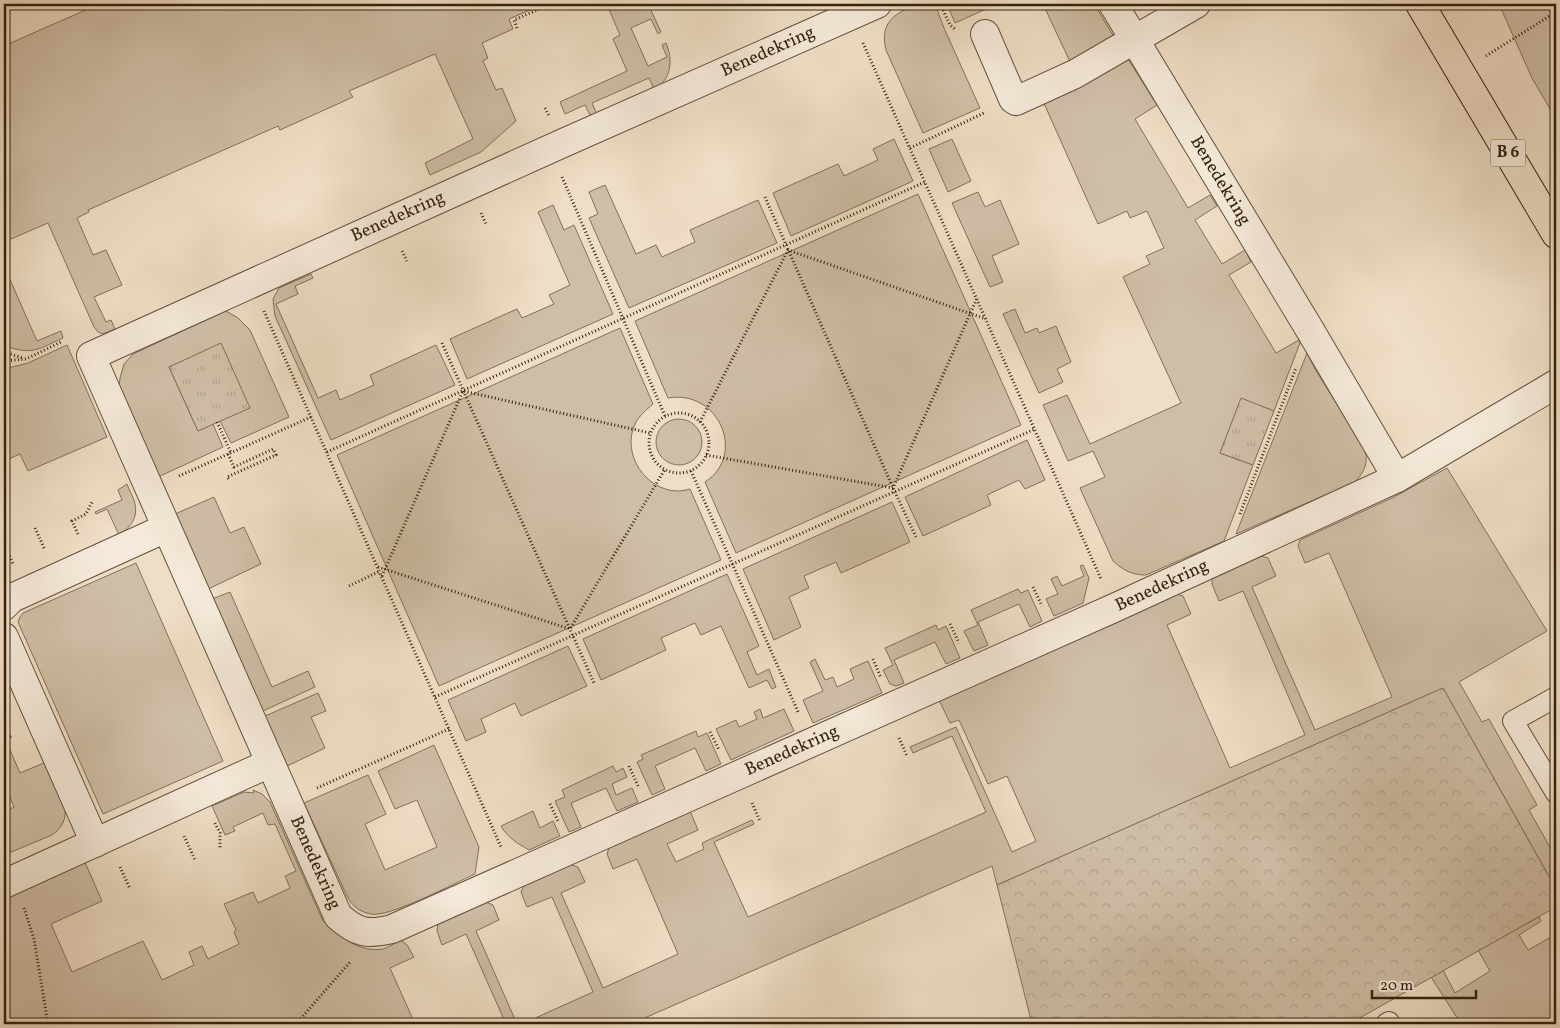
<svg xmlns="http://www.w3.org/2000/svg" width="1560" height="1028" font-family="Vollkorn,serif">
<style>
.green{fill:#cfbea7;stroke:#82705a}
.forest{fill:url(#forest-crowns);stroke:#82705a}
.park{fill:url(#park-tufts);stroke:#82705a}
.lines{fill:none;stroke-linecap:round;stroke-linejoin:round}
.service-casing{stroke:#63523b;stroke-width:22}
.minor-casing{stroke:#63523b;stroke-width:30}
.primary-casing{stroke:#34230d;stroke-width:30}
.path{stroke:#34230d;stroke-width:3;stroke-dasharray:1 2.5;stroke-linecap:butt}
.service{stroke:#f5eada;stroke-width:20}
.minor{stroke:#f5eada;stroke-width:28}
.primary{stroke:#efdec6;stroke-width:28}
.labels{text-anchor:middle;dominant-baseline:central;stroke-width:5;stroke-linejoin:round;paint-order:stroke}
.shield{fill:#f5eada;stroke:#6e5f4a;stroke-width:1}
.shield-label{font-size:16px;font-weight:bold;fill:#34230d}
.street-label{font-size:18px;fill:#34230d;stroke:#f5eada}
</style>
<defs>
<pattern id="forest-crowns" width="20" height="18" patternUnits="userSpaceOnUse" patternTransform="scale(1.25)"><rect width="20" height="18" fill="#cfbea7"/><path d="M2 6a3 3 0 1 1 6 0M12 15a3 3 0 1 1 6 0" fill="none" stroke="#b2a38f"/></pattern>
<pattern id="park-tufts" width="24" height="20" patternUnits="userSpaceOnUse" patternTransform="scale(1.25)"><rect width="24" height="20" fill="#cfbea7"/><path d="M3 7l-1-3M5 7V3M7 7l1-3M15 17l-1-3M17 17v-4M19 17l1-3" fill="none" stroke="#b2a38f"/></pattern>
</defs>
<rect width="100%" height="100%" fill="#efdec6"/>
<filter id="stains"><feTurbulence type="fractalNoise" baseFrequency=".004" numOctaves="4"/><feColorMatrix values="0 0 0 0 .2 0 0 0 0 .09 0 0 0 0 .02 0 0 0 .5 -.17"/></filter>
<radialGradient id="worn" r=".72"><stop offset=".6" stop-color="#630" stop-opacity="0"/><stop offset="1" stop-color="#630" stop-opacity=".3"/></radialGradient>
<g class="green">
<polygon points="99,4 544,4 509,19 513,29 482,43 488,58 483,61 496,90 502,88 516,121 481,152 430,175 425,163 473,139 435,54 349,91 353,97 280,130 278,126 88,210 89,212 77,218 93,255 106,250 122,285 94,297 106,322 111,320 115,329 103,334 98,332 94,327 48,223 4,242 4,46"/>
<path d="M 598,4 L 648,4 L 661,32 L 658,34 L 651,19 L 631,28 L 648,66 L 667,57 L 662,45 L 666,43 C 673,59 672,80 654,89 L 649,78 L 592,103 L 597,114 L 591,117 L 585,105 L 565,114 L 560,102 L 627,71 L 613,39 L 620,35 L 607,5 L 599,8 Z"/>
<path d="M 918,4 L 935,4 L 944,28 L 980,108 L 923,133 L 886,50 C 879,21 896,13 918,4 Z"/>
<polygon points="947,4 997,4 955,23"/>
<polygon points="1043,4 1094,4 1119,45 1072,66"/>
<polygon points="1499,4 1556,4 1556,119 1532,78"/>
<path d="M 1128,59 L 1157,105 L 1135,119 L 1188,208 L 1210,195 L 1217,206 L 1195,220 L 1222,264 L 1245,250 L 1251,262 L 1229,275 L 1276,353 L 1299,340 L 1300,343 L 1274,411 L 1241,399 L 1220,453 L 1253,465 L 1224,541 L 1146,575 C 1132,575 1123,570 1113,561 L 1080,488 L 1105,477 L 1093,451 L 1068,461 L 1043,405 L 1067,395 L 1090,444 L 1181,403 L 1123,277 L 1150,264 L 1146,256 L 1164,248 L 1147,211 L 1130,218 L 1127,211 L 1098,224 L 1042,99 Z"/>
<polygon points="894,139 913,181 791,236 773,193 838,164 844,176 878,160 873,149"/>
<polygon points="952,139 971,181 948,192 929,149"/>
<polygon points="605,185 636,254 656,245 662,257 695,242 690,230 758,200 777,243 629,308 589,218 598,214 589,192"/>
<polygon points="978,192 985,207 1000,200 1019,244 992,256 1003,282 990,287 952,203"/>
<path d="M 918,194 L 1021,425 L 736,553 L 705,482 C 747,455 719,389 668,398 L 635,321 Z"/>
<polygon points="553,205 564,230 574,225 613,314 467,379 450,339 517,309 522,318 554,304 549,295 570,285 538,212"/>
<path d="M 4,266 L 37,341 L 61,331 L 63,338 C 36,350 34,355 4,346 Z"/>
<polygon points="311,274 313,278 295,286 298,294 276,304 318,398 336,390 340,400 374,385 370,375 436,345 455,385 331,440 275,316 273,299 279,288"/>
<polygon points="1015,309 1025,333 1037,328 1039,333 1056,326 1071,362 1057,369 1063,382 1039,393 1003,314"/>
<polygon points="226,311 238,318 250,330 289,417 231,443 220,421 249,408 221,344 169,367 198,431 213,424 223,447 158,477 119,389 120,378 124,364 133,354"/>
<path d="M 620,328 L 653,404 C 646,410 639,416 635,424 C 621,454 646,491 678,491 C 682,491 686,490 690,489 L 721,560 L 439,686 L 337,455 Z"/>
<polygon points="67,345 107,437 28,471 20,454 4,461 4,369 28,363"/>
<path d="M 1307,353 L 1315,369 L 1364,448 C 1369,462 1365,471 1355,482 L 1236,534 Z"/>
<circle cx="679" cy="442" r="23"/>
<polygon points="1027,440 1045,480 1025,489 1019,480 987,495 991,505 923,536 905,497"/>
<polygon points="1447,468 1547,631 1459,682 1482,722 1489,719 1537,805 1529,810 1556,858 1556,889 1443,688 997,885 992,866 631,1024 522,1024 593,992 552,897 527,907 521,892 524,886 571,865 578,867 585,882 561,893 603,988 678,954 637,859 613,869 607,854 609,848 690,811 698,830 667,844 676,862 704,849 702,843 752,820 754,824 714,842 748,917 986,812 952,736 913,753 910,747 956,727 1012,852 1036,841 1007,776 988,784 959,720 950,723 939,700 1176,594 1183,596 1191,614 1167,625 1230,768 1305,735 1243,591 1219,601 1212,584 1212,577 1261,556 1268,558 1276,576 1252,587 1315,730 1392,697 1329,553 1305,563 1298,546 1300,540 1392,498"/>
<path d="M 127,484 C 129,490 132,495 134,500 C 139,517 132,526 119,535 L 107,509 L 96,514 L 95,512 L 122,500 L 118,490 Z"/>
<polygon points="214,497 230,533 244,527 261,564 208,589 175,514"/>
<polygon points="892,502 910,542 841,573 836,562 804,576 809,588 789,597 801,627 774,640 743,569"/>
<polygon points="136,563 223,761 103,814 18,622 20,617 23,613"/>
<polygon points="1083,565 1089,578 1083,603 1054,616 1046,599 1058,594 1051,579 1057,576 1062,586 1084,576 1080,566"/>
<polygon points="727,574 759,646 747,652 757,675 769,669 776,687 772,689 767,680 749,688 721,626 701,635 695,623 661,638 666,650 601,680 583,639"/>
<polygon points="1018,589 1021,593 1028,590 1042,621 1030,627 1019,604 978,622 988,645 974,651 964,631 978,625 971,610"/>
<polygon points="230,592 272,687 308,671 315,687 263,711 212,599"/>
<polygon points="936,625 938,630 946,626 960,658 946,664 935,642 894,660 904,683 896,686 890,684 883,670 893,665 885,648"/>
<polygon points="568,646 587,686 521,716 515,703 481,719 486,732 466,741 448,700"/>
<polygon points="815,659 825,680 833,677 837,687 854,679 850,669 868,661 882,693 813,723 803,700 823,691 810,662"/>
<polygon points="318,693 326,711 311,717 325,748 287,766 265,716"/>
<polygon points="760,709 763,718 784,709 794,731 731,760 716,729 736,720 739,727 757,719 754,712"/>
<polygon points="696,731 698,737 707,733 721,764 706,771 695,748 655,766 665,789 652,795 637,762 643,759 641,755"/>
<path d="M 7,743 L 20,773 L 46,762 C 57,785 80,816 52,835 L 4,855 L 4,812 L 14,807 L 4,783 L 4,744 Z"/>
<path d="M 434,745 L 479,847 L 475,874 C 455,883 389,918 371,914 C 360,912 352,906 347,896 L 304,803 L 368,775 L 386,814 L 365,824 L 385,870 L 437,847 L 417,800 L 395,809 L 378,771 Z"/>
<polygon points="613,766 616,772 623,768 627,777 612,784 616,795 632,788 638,802 617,811 606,788 571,803 581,827 569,832 555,801 565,797 562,790"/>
<path d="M 253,790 L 262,794 L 270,802 L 323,921 C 339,936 359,953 383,949 C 389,947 395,943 401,940 L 407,945 L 414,957 L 390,968 L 415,1024 L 4,1024 L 4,894 L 84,860 L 102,901 L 51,924 L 72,972 L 143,941 L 162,980 L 194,965 L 189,952 L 202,946 L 208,959 L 239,944 L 234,932 L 236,930 L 224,904 L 253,892 L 258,903 L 290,888 L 285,876 L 296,871 L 275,824 L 268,825 L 263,813 L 233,827 L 235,831 L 225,835 L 212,806 L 244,792 L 254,793 Z"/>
<path d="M 533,811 L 540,828 L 553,821 L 560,836 L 529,850 C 517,843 508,838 501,826 Z"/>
<polygon points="486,902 493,905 499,920 476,931 517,1024 506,1024 466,934 442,945 437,931 438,923"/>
<polygon points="1539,917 1541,921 1519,935 1528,950 1551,937 1556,946 1556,1024 1461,1024 1431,977 1443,970 1455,993 1490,971 1478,950"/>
</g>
<polygon class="forest" points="1443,688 1556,889 1556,907 1349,1024 1032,1024 997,885"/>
<g class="park">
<polygon points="221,343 250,408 198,431 169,367"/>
<polygon points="1241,398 1274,411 1253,465 1220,453"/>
</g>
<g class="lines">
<defs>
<g id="service">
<polyline points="1556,697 1513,721 1556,793"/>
<polyline points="1386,1024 1389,1022"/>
</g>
<g id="minor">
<path d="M 877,4 L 561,144 L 91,356 L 338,916 C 357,933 367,935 392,929 L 1114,608 L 1397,478 L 1556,384"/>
<polyline points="1113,4 1310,330 1397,478"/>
<polyline points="985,34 1013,99 1016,101 1075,74 1196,4"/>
<polyline points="4,606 12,598 166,528"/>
<polyline points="4,637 95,843"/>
<polyline points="4,884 270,763"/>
</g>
<polyline id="primary" points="1420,4 1556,234"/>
</defs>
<use href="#service" class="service-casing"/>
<use href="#minor" class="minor-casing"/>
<use href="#primary" class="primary-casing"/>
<g class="path">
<polyline points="940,4 950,25 955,29"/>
<polyline points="517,28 514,20 551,4"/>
<polyline points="863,43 1101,579"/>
<polyline points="1486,56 1556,12"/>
<polyline points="545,108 549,116"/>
<polyline points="910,148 984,113"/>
<polyline points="562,177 665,416"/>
<polyline points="765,197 893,488 917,539"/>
<polyline points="481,213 486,224"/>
<polyline points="402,251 407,261"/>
<polyline points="264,311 501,847"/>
<polyline points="442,343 594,683"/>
<polyline points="4,352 23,358"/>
<polyline points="4,361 26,359 61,342"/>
<circle cx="679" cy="443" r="30"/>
<polyline points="217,422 231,453"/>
<polyline points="700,422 788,250 986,319"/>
<polyline points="327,452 925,182"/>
<polyline points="228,454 234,467 273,449 276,455 227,477 229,479"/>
<polyline points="706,455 893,488 977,298"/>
<polyline points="691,471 799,714"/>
<polyline points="179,476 311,417"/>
<polyline points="1240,514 1296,368"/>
<polyline points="35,528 45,550"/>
<polyline points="78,534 72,521 86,514 92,502"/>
<polyline points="4,543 13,564"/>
<polyline points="378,567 570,629 665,469"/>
<polyline points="382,576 463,391 650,433"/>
<polyline points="349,586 380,571"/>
<polyline points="1033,587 1042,606"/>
<polyline points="950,624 959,643"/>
<polyline points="873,659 881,678"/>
<polyline points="435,697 1035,429"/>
<polyline points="710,732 719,750"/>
<polyline points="899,738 907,756"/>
<polyline points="4,740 12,736"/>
<polyline points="629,766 638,786"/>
<polyline points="317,788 449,729"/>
<polyline points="752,803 760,821"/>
<polyline points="550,804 558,821"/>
<polyline points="215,823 220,833 220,848"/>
<polyline points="184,836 195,860"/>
<polyline points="120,867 130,889"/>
<polyline points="24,908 34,939 48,1024"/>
<polyline points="296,1024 351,961"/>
</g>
<use href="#service" class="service"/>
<use href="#minor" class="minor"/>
<use href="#primary" class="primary"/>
</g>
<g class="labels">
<rect class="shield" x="1490.5" y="139.5" width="35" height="27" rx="4"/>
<g class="shield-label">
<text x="1508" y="153">B 6</text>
</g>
<g class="street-label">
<text transform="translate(768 52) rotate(-24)">Benedekring</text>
<text transform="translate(1220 181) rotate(59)">Benedekring</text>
<text transform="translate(398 217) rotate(-24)">Benedekring</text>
<text transform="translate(1162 586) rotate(-25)">Benedekring</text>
<text transform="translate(792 751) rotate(-24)">Benedekring</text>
<text transform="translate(315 863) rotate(66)">Benedekring</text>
</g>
</g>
<rect width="1560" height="1028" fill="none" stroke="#efdec6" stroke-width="20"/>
<rect x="5" y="5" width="1550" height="1018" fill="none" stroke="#34230d" stroke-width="2.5"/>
<rect x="10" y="10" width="1540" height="1008" fill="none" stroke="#34230d"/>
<path d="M1372 990v8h104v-8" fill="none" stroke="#34230d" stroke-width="2.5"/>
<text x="1380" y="990" font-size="15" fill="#34230d" stroke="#f5eada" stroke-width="4" paint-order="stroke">20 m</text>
<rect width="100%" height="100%" filter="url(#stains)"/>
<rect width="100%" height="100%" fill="url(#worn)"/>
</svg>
